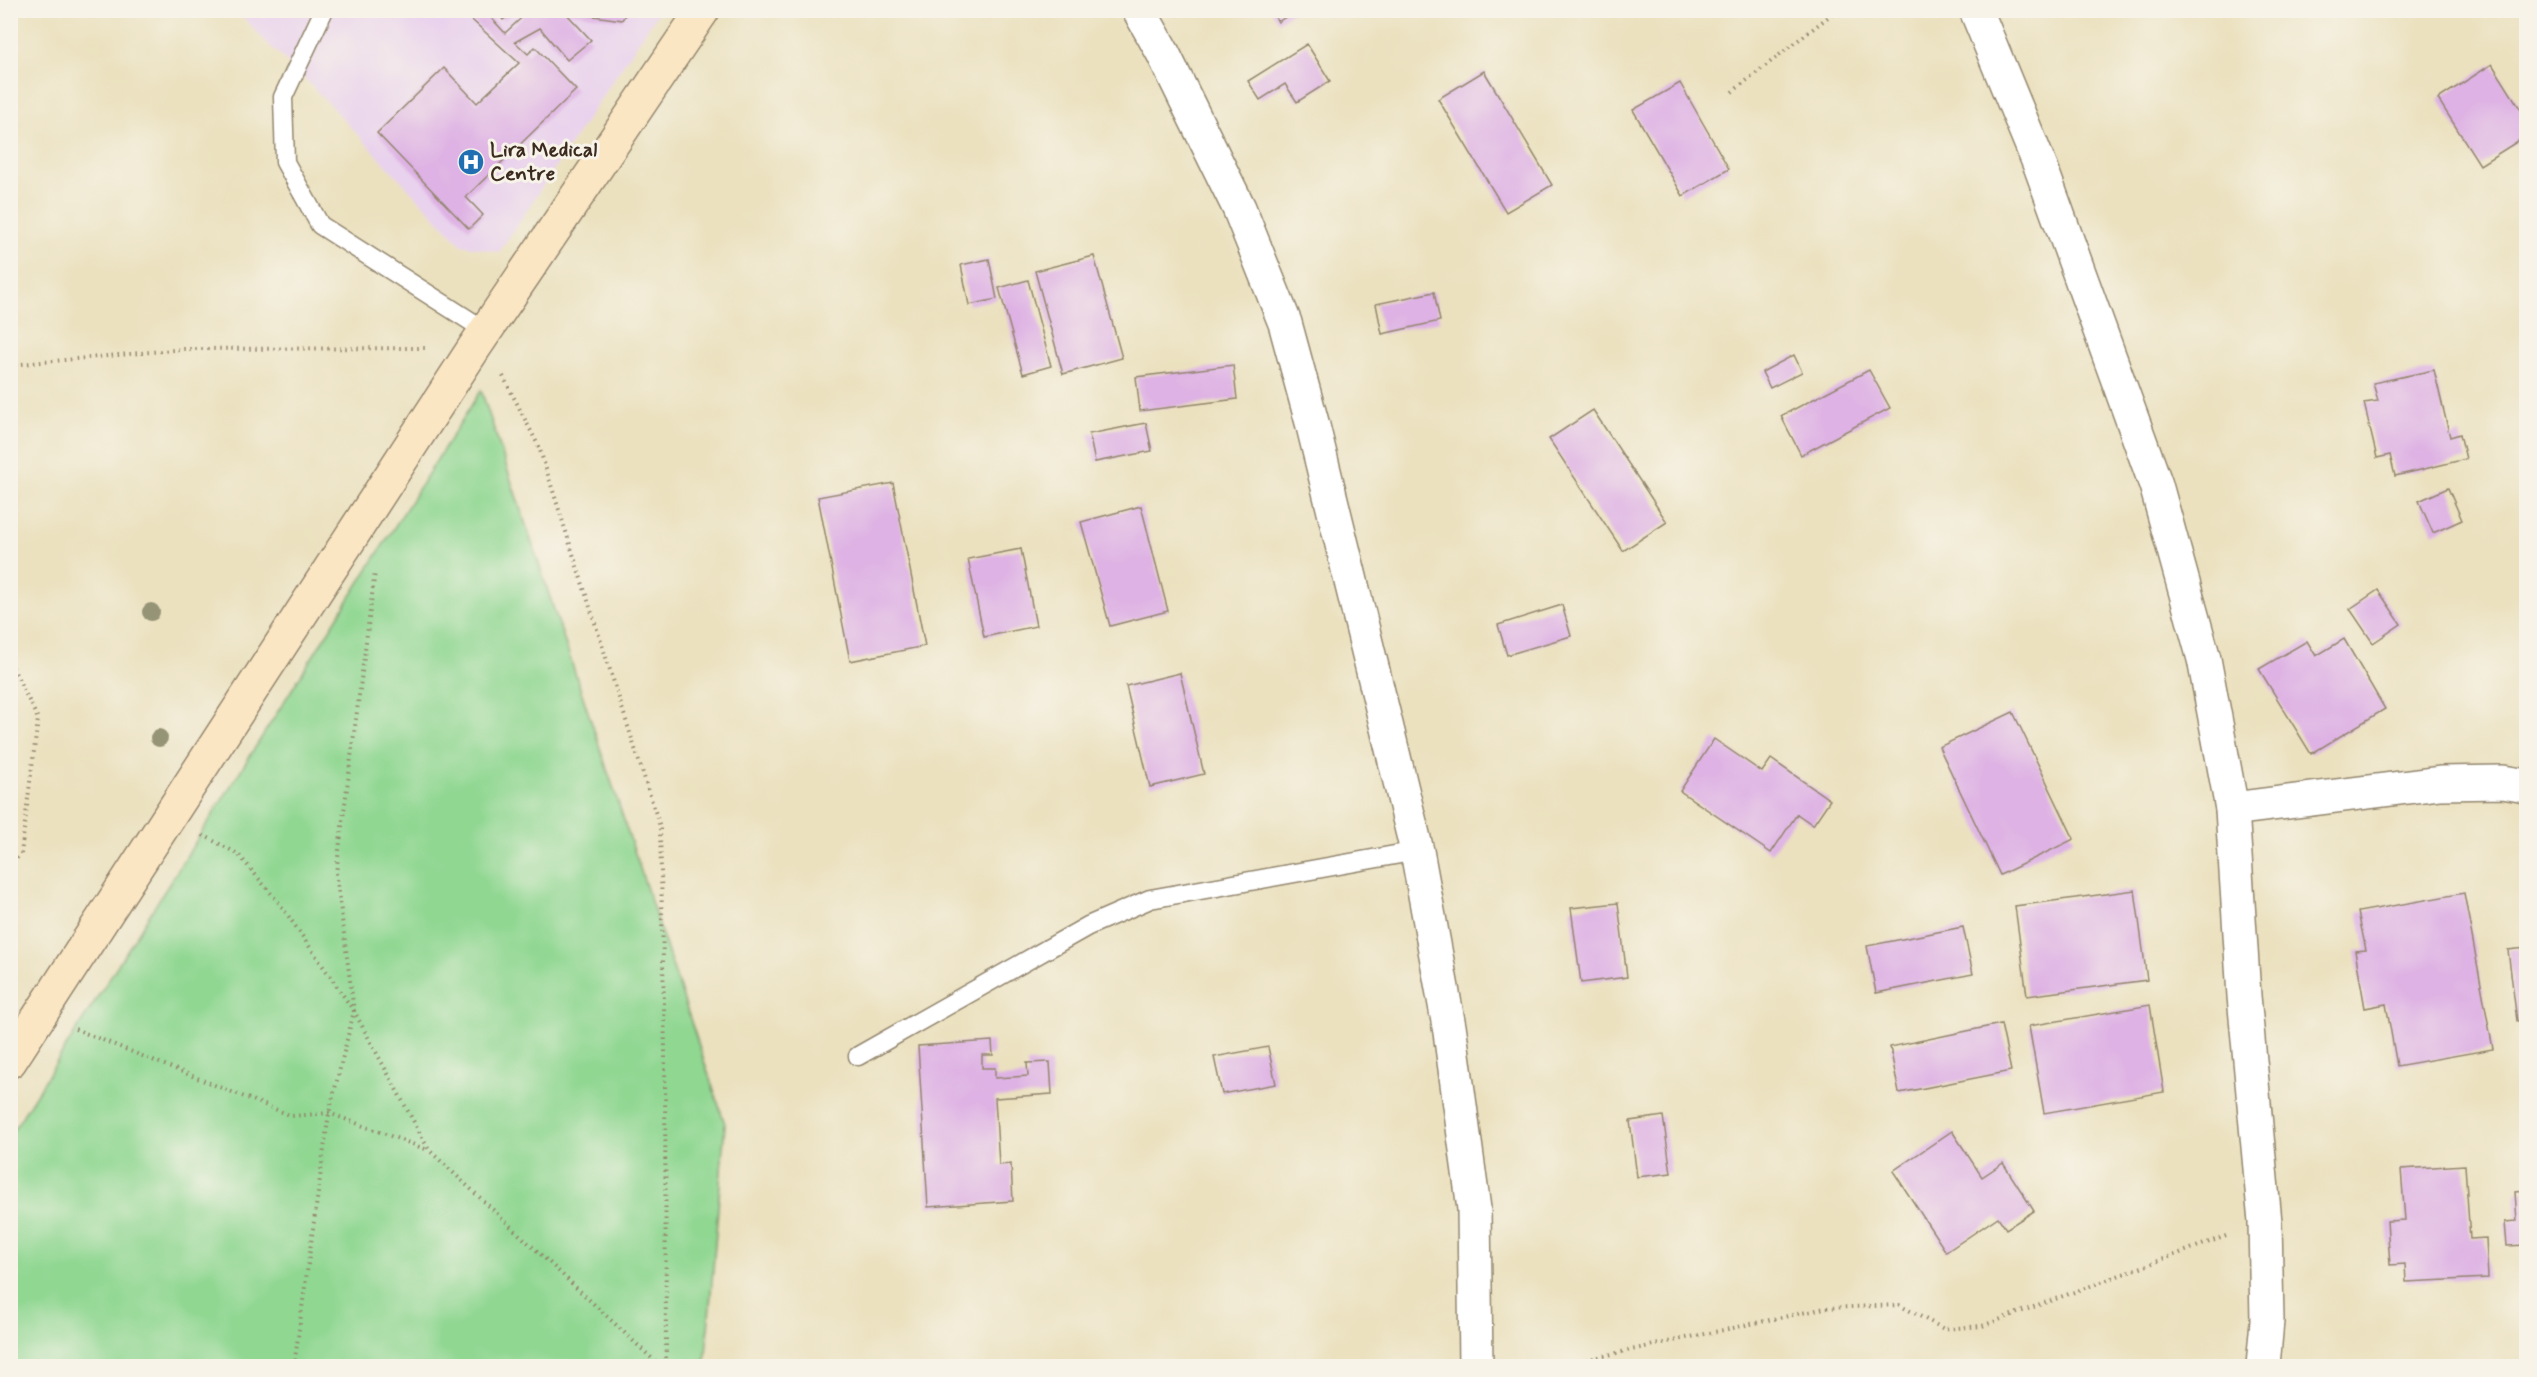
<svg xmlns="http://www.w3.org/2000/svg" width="2537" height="1377" font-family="Mynerve,sans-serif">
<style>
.built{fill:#e9d2ed}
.green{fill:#90d792;stroke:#668058;stroke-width:1.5}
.building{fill:#deb2e4}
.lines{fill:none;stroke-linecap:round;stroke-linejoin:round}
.lane-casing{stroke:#93866e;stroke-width:21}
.street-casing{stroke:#93866e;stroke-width:36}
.secondary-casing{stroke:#93866e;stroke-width:36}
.path{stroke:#93866e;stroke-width:4;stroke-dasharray:1.5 4.5;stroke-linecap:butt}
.lane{stroke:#fff;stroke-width:18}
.street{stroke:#fff;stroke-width:33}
.secondary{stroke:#fbe6c4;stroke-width:33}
.tree{fill:#969476}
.labels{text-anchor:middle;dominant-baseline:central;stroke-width:6;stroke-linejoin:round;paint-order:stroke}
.poi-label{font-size:21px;font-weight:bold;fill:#3b2a1e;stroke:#f7f3e8;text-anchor:start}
</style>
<rect width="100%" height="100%" fill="#f7f3e8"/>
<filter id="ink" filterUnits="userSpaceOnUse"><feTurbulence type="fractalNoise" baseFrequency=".0167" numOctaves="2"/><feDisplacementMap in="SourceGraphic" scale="12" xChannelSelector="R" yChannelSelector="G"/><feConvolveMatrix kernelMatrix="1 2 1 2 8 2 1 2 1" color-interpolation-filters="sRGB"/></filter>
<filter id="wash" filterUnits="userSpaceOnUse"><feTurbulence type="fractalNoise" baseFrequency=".008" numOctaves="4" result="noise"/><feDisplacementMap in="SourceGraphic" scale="24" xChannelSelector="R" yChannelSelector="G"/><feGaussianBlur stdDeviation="1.35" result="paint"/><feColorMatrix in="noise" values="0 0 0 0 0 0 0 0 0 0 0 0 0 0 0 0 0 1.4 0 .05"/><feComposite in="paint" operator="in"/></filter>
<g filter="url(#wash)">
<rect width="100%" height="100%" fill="#ebe1bf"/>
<polygon class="built" points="237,11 659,11 499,252 462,245 306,80 267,43"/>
<polygon class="green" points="481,390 725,1124 705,1366 11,1366 11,1134"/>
<g id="blocks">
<g class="building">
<polygon points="461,10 484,10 505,33 530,10 628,10 622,20 565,12 591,40 567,60 540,28 515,42 528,54 535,47 576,90 466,197 483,215 469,229 377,133 444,68 477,103 519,63"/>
<polygon points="496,10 516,10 503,20"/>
<polygon points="1271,10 1296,10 1278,22"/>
<polygon points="1307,44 1330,81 1297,102 1285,84 1260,100 1248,81"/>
<polygon points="2492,64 2526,118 2526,136 2480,165 2438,99"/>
<polygon points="1484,71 1552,185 1506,212 1438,99"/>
<polygon points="1680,83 1729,169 1683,196 1633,110"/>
<polygon points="1094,256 1122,358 1063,374 1035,271"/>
<polygon points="989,259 997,299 969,305 961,265"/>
<polygon points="1028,280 1051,366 1023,374 999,288"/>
<polygon points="1434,292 1440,321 1382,334 1376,304"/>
<polygon points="1794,355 1802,372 1770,388 1762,372"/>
<polygon points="1233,365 1237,399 1140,411 1136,377"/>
<polygon points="1869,370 1890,408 1801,455 1781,416"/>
<polygon points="2434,370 2450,437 2460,434 2466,459 2395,476 2390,455 2377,458 2364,403 2378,401 2373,383"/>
<polygon points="1593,410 1667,522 1623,551 1549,439"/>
<polygon points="1146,423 1152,451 1095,462 1089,434"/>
<polygon points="893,483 925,646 850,661 818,497"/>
<polygon points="2448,488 2462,520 2433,533 2419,501"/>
<polygon points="1141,506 1168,611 1110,626 1081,522"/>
<polygon points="1021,549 1036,626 984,637 968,559"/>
<polygon points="2378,590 2401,624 2373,643 2350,609"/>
<polygon points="1562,605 1571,636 1507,655 1498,625"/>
<polygon points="2344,639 2385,709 2311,754 2259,669 2307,641 2316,656"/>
<polygon points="1180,673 1204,774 1150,787 1126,686"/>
<polygon points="2013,712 2074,839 2000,875 1939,747"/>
<polygon points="1714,739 1762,772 1771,759 1830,800 1813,825 1797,814 1771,853 1680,791"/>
<polygon points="2135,890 2147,980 2027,996 2015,906"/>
<polygon points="2464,893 2493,1049 2397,1066 2386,1004 2365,1008 2355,951 2366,950 2358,912"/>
<polygon points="1618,903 1627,977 1581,983 1571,908"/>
<polygon points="1963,927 1973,974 1876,993 1867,946"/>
<polygon points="2526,948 2526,1020 2517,1021 2508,950"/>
<polygon points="2150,1005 2164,1092 2044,1113 2029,1026"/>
<polygon points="2001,1024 2011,1071 1899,1093 1890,1047"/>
<polygon points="992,1041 993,1055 982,1055 982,1068 995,1068 995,1078 1028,1076 1027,1063 1050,1062 1052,1094 995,1098 999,1165 1011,1164 1013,1201 928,1207 918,1046"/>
<polygon points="1268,1047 1276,1084 1222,1094 1214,1057"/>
<polygon points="1663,1116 1671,1173 1637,1177 1630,1121"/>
<polygon points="1952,1131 1982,1177 2003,1163 2034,1211 2006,1229 1998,1217 1946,1252 1893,1171"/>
<polygon points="2465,1165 2470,1239 2486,1238 2488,1278 2406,1282 2405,1264 2390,1265 2387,1221 2405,1220 2401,1169"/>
<polygon points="2526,1191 2526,1245 2507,1246 2505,1222 2517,1221 2515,1192"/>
</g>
</g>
</g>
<g filter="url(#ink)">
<use href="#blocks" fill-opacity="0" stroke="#93866e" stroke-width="1.5"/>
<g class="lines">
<defs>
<g id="lane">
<polyline points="324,10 283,97 285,162 320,225 486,331"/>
<polyline points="858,1056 1088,926 1150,899 1417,851"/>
</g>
<g id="street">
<polyline points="1139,10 1163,53 1239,208 1285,323 1313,426 1417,851 1450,1032 1474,1209 1476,1366"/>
<polyline points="1976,10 2041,168 2156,485 2204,659 2232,809 2244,996 2265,1222 2267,1321 2263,1366"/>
<polyline points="2232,809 2440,783 2503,782 2526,786"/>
</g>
<polyline id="secondary" points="10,1061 474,348 703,10"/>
</defs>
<use href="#lane" class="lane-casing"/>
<use href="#street" class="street-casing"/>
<use href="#secondary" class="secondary-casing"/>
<g class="path">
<polyline points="1732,92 1837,10"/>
<polyline points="10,365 184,349 429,348"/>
<polyline points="503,376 539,447 660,827 665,1051 666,1366"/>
<polyline points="10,662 38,719 21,854 10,865"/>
<polyline points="203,835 238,854 280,904 354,1011 429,1150 660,1366"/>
<polyline points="75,1029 292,1116 329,1113 428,1150"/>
<polyline points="294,1366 329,1113 354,1011 336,873 375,572"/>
<polyline points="1557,1366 1825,1308 1899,1305 1944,1329 1982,1326 2226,1236"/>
</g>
<use href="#lane" class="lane"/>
<use href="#street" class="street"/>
<use href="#secondary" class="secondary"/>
</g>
<g class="tree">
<circle cx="151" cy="612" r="9"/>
<circle cx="159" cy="738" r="9"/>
</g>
</g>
<defs>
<symbol id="hospital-disc" viewBox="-11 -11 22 22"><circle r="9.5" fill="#1f6fb2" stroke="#f7f3e8"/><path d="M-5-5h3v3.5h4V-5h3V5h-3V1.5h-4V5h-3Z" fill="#fff"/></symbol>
</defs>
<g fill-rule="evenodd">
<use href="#hospital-disc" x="456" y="147" width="30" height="30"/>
</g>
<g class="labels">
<g class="poi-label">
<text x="490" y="150">Lira Medical<tspan x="490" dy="24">Centre</tspan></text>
</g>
</g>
<rect width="2537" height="1377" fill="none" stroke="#f7f3e8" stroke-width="36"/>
</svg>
